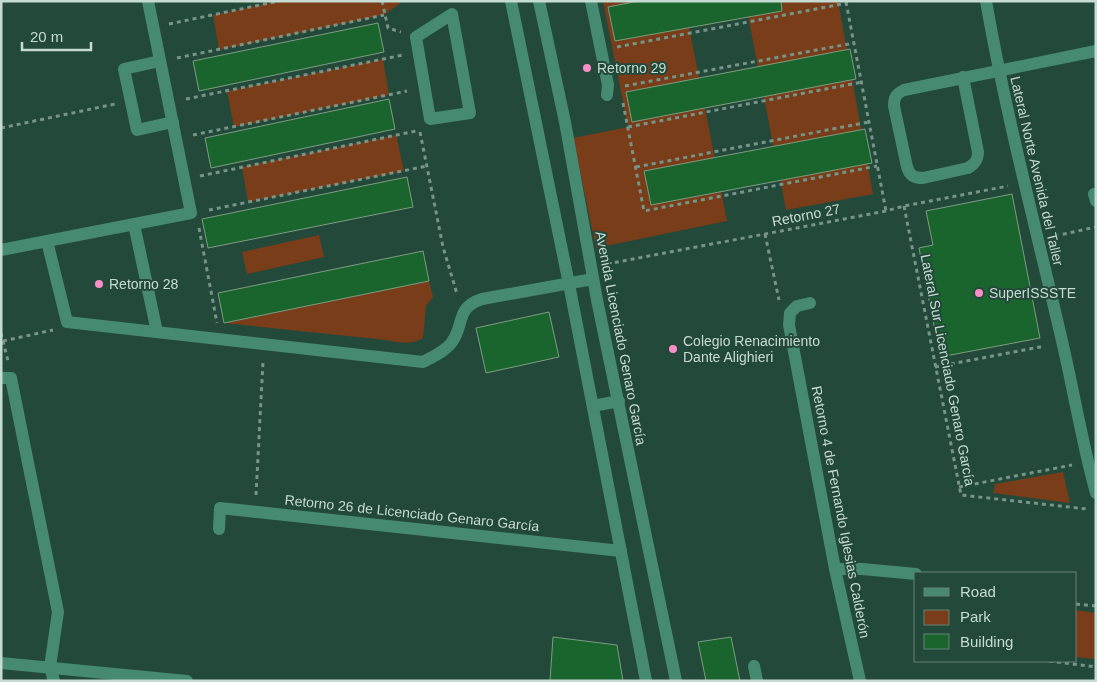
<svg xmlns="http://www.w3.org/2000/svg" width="1097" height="682" font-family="Arial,sans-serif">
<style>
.green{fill:#793d1a}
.building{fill:#19652d;stroke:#7f9c82}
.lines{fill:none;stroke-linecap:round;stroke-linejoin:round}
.path{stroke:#769488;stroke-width:3;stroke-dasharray:4 4;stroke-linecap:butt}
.minor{stroke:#478a72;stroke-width:12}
.poi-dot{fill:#fa8fc7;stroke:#23493b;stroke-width:2}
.labels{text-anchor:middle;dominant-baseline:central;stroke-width:4;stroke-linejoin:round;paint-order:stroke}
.poi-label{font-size:14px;fill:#c6dbd2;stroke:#23493b;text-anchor:start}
.street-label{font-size:14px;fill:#c6dbd2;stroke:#23493b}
</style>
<rect width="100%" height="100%" fill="#23493b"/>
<g class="green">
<polygon points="279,1 403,1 384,15 219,50 213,15"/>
<polygon points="603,1 684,1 727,221 596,248 573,138 628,127"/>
<polygon points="745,1 838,1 873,194 786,210"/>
<polygon points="383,59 389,95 234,127 227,91"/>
<polygon points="396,135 404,171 248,202 242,167"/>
<polygon points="319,235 324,257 247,274 242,252"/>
<path d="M 429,281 L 433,297 L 426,306 L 423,338 C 411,345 400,343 386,340 L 224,323 Z"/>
<polygon points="1063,472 1070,503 993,493 995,484"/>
<polygon points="1076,610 1096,613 1096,659 1076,657"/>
</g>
<g class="building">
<polygon points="639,1 781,1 782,11 615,41 608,7"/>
<polygon points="378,23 384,52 199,91 193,61"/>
<polygon points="850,49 856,79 632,122 626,92"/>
<polygon points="389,99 395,129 211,168 205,138"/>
<polygon points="865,129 872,163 651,205 644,171"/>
<polygon points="407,177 413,207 208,248 202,219"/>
<polygon points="1012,194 1040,338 940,357 919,248 933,245 926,211"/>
<polygon points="423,251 429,281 224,323 218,293"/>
<polygon points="549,312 559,357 486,373 476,328"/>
<polygon points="553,637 617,645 623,681 550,681"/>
<polygon points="731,637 740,681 706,681 698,642"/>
</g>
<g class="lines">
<g class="path">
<polyline points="382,1 388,28 401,32"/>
<polyline points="846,2 886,211"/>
<polyline points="169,24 279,1"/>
<polyline points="617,47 847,3"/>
<polyline points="177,58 384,15"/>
<polyline points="625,86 854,43"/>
<polyline points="186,99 403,55"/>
<polyline points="623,103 644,211 877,166"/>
<polyline points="628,127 862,82"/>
<polyline points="1,128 115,104"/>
<polyline points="420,132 443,247 457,294"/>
<polyline points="193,135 407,91"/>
<polyline points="636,167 869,122"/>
<polyline points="200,176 416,131"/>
<polyline points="904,206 961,495 1087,509"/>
<polyline points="209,210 427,166"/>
<polyline points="199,228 217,323"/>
<polyline points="765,234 779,300"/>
<polyline points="1055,236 1096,227"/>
<polyline points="607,264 886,211 904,206 1008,186"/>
<polyline points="1,333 8,361"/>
<polyline points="3,341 53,330"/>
<polyline points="935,367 1045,346"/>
<polyline points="959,487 1072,465"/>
<polyline points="256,495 263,362"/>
<polyline points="1076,604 1096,606"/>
<polyline points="1049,661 1096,667"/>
</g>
<g class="minor">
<polyline points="511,1 569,284 646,681"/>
<polyline points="539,1 565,122 597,300 676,681"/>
<polyline points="591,1 608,85 607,95"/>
<path d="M 986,1 C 1006,116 1036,228 1062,341 C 1074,392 1082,443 1096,493"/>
<polygon points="452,14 470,113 430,119 416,37"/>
<polyline points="160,61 124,69 137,130 173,122"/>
<path d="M 963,77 L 978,152 C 978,160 975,164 968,168 L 923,178 C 914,178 910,176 907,167 L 894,106 C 894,97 896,94 904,90 L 1096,51"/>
<polyline points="1094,194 1096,201"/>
<polyline points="134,224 157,332"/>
<path d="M 47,241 L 67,322 L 423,362 C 432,357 446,351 452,342 C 465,324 455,308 482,299 L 593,279"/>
<polyline points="1,250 191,213 148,1"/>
<polyline points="810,303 797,306 790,313 789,325 835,569 860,681"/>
<polyline points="1,378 11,378 58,612 50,667 54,681"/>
<polyline points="593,406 619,401"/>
<polyline points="219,529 220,508 621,551"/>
<polyline points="835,569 862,569 916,574"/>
<polyline points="1,663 187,681"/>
<polyline points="754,666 757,681"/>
</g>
</g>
<g class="poi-dot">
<circle cx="587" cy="68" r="5"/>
<circle cx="99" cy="284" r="5"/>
<circle cx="979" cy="293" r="5"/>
<circle cx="673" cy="349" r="5"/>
</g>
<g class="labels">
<g class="poi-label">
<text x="597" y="68">Retorno 29</text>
<text x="109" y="284">Retorno 28</text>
<text x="989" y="293">SuperISSSTE</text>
<text x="683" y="341">Colegio Renacimiento<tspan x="683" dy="16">Dante Alighieri</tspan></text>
</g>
<g class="street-label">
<text transform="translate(1037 171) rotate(77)">Lateral Norte Avenida del Taller</text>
<text transform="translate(806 215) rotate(-11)">Retorno 27</text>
<text transform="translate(621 338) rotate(79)">Avenida Licenciado Genaro García</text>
<text transform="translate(948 370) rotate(79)">Lateral Sur Licenciado Genaro García</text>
<text transform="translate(841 512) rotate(79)">Retorno 4 de Fernando Iglesias Calderón</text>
<text transform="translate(412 513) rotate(6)">Retorno 26 de Licenciado Genaro García</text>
</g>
</g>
<rect width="1097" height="682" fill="none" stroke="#c6dbd2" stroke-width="5"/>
<rect x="914" y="572" width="162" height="90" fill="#23493b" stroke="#648377"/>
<rect x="924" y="588" width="25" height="8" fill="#478a72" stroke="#648377"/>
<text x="960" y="597" font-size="15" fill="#c6dbd2">Road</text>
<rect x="924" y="610" width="25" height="15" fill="#793d1a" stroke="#648377"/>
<text x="960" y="622" font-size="15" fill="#c6dbd2">Park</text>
<rect x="924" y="634" width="25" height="15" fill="#19652d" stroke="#648377"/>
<text x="960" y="647" font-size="15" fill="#c6dbd2">Building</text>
<path d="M22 42v8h69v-8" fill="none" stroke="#c6dbd2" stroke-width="2.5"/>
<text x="30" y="42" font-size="15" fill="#c6dbd2" stroke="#23493b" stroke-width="4" paint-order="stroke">20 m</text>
</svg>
